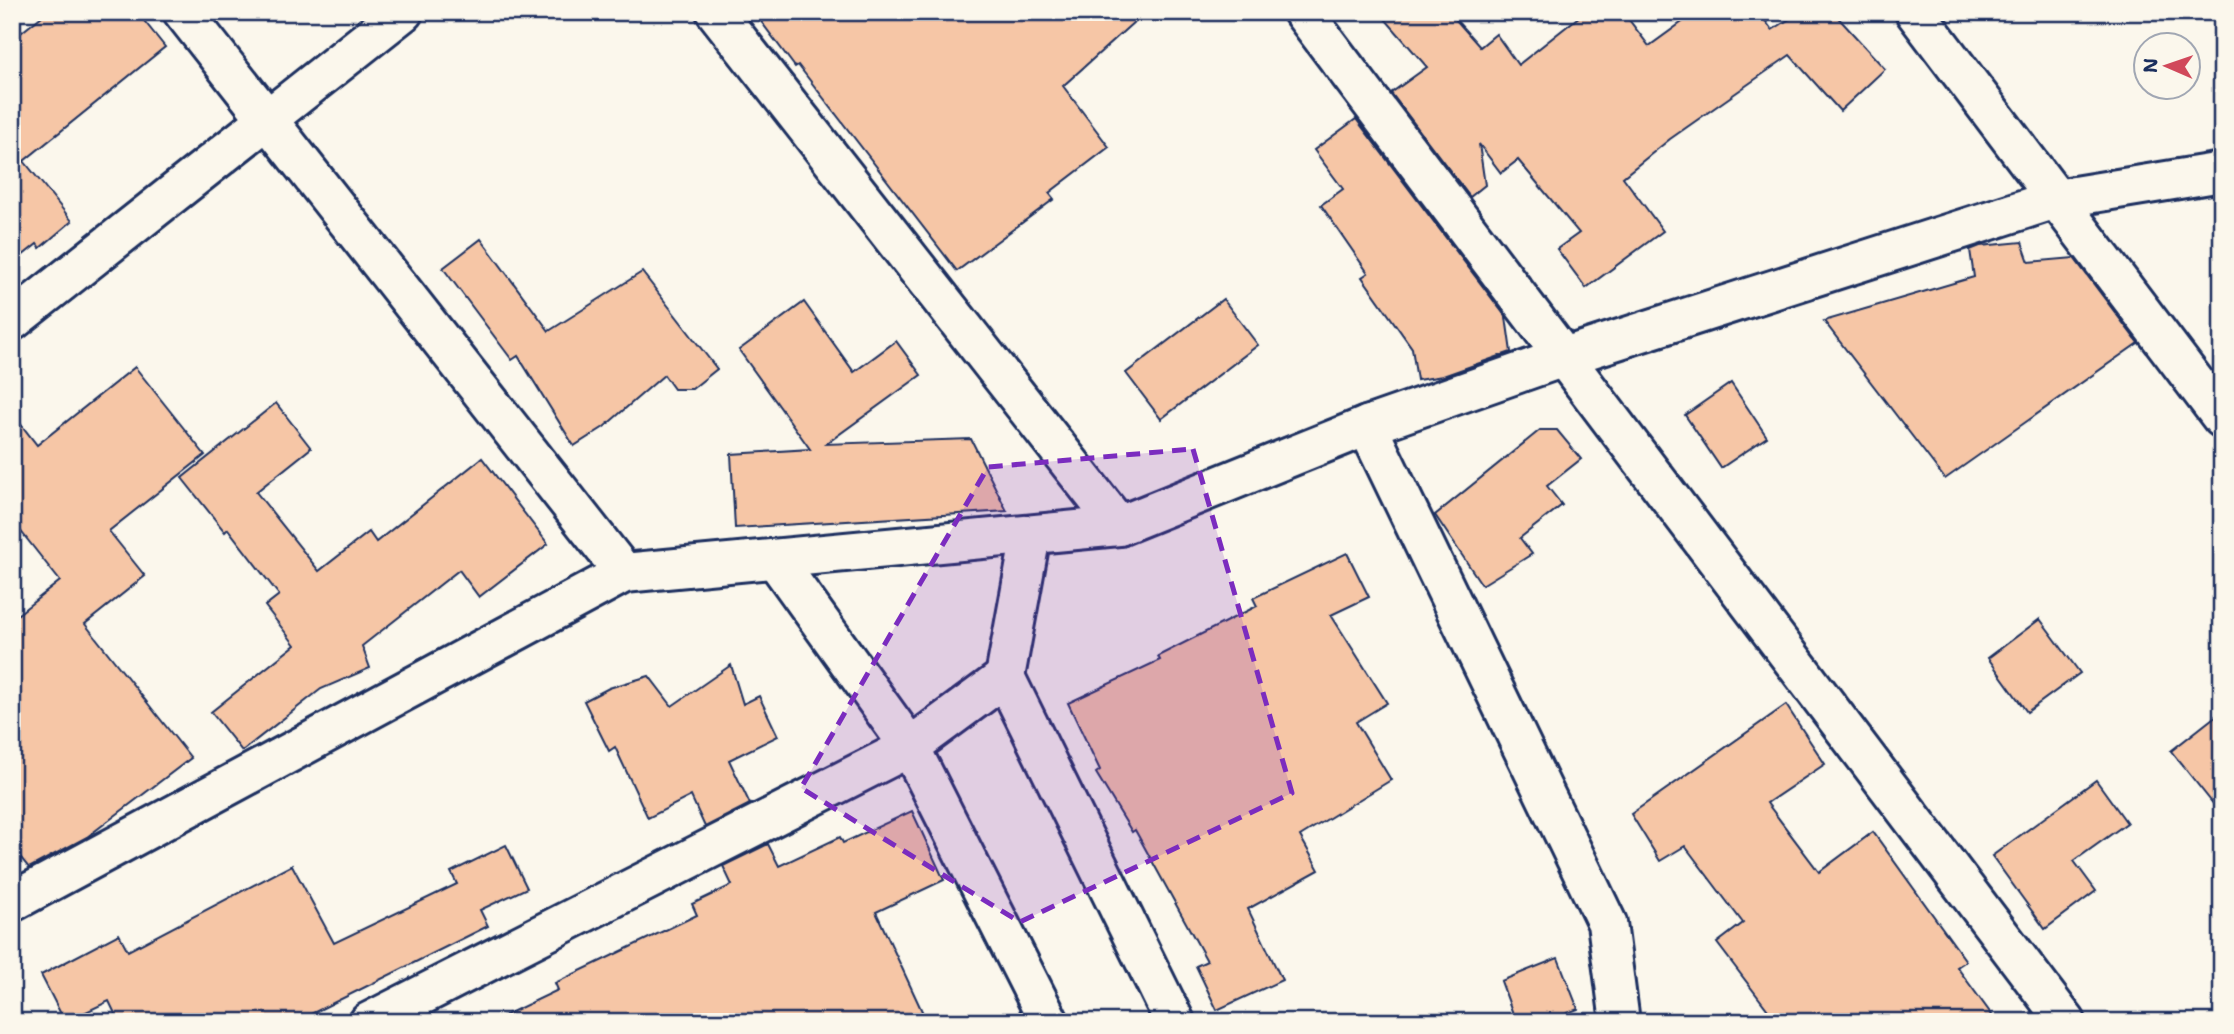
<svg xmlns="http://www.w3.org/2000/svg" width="2234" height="1034" font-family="'Shantell Sans',sans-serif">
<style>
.building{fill:#f6c6a6;stroke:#1b2f5e;stroke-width:2}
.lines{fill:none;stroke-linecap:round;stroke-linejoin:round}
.street-casing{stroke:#1b2f5e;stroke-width:44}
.street{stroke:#fbf7ec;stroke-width:38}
.marked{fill:#7b2cbf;fill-opacity:0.2;stroke:#7b2cbf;stroke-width:5;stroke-dasharray:14 9;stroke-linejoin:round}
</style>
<rect width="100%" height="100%" fill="#fbf7ec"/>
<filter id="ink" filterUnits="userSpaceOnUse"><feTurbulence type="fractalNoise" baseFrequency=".0143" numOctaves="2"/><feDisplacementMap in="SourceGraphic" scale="14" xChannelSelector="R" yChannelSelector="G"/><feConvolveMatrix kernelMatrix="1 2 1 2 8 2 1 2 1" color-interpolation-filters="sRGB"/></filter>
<g filter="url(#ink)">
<g class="building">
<polygon points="47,12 137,12 165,47 24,161 72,221 40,248 37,244 12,264 12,40"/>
<polygon points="754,12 1145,12 1063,86 1109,147 1049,193 1054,199 957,271 798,65 795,67"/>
<polygon points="1379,12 1449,12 1480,47 1496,34 1518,65 1585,12 1623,12 1649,46 1696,12 1759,12 1772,30 1801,12 1833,12 1885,69 1840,111 1790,55 1670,139 1623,177 1663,231 1586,288 1557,249 1579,233 1518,160 1501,173 1479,144 1485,185 1470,197 1391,93 1427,67"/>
<polygon points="1356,119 1506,317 1511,352 1443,376 1417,380 1412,348 1362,277 1368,273 1321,205 1343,189 1314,150"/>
<polygon points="481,239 549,331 642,272 717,369 692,389 674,389 664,375 604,427 574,446 518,356 512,360 443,268"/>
<polygon points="2022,242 2029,262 2074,258 2138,343 1945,479 1824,321 1974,277 1970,250 1980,246"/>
<polygon points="1223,299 1258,345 1161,419 1126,373"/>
<polygon points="804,302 854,372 896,341 921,375 826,444 971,439 1007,511 735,528 731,454 810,449 739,350"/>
<polygon points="135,367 205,455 109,531 145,576 85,624 191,758 87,837 29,868 12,847 12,619 60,581 12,520 12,413 37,445"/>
<polygon points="1731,383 1767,437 1721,468 1685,415"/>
<polygon points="276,403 311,448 256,492 319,571 369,532 376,542 482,458 548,544 479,597 459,570 362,646 370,668 321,689 242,751 211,712 295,645 265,606 279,595 228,529 225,532 182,478"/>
<polygon points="1540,430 1557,430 1581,459 1547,486 1562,505 1520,538 1532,554 1482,585 1435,515"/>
<polygon points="1347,553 1369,597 1331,615 1387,703 1356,722 1391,780 1300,836 1319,870 1248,909 1282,980 1217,1010 1196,966 1207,961 1135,830 1132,832 1096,773 1100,770 1068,703 1160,660 1158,656 1257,606 1253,598"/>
<polygon points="2040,619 2080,673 2027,712 1988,658"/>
<polygon points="731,665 743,704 759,696 778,736 729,760 750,804 705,827 691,796 648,818 615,747 609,751 584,701 609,688 649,676 672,706"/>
<polygon points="1786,705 1825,764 1767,803 1819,872 1873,832 1966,961 1957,967 1997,1022 1777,1022 1717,943 1743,923 1685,846 1660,861 1631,814"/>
<polygon points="2222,711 2222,815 2171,751"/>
<polygon points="2096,780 2127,823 2074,861 2096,891 2045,929 1992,856"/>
<polygon points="912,811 944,880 876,912 927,1022 491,1022 558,990 555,983 697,915 692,904 732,885 723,866 768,844 779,866 840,837 843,843"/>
<polygon points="506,845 527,888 480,910 488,926 295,1022 119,1022 109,1001 65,1022 41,975 119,934 128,951 292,865 334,943 457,884 451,872"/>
<polygon points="1558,958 1578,1009 1545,1022 1516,1022 1501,981"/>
</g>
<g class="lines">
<defs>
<g id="street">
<polyline points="183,12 624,573"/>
<polyline points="716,12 1119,526"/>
<polyline points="1303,12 2066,1022"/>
<polyline points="1915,12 2222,418"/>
<polyline points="12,321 403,12"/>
<polyline points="1367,426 1607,923 1620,1022"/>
<polyline points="1031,535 1005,677 1175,1022"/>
<polyline points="775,559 910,747 1049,1022"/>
<polyline points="12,902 624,573 1119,526 1367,426 1564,357 2056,199 2222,172"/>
<polyline points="369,1022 910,747 1005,677"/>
</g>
</defs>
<use href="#street" class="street-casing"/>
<use href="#street" class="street"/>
</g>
</g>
<path class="marked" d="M 1193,449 L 1292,793 L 1020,922 L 801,788 L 988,467 Z"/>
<rect width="2234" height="1034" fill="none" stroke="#fbf7ec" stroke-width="42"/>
<rect x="21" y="21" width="2192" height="992" fill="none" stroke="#1b2f5e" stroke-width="2.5" filter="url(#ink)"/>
<g transform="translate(2167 66) rotate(272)"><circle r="33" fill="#fbf7ec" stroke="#a1a7b3" stroke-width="2"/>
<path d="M0-5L12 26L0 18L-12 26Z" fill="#d1495b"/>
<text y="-10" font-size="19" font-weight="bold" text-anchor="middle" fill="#1b2f5e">N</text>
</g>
</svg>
